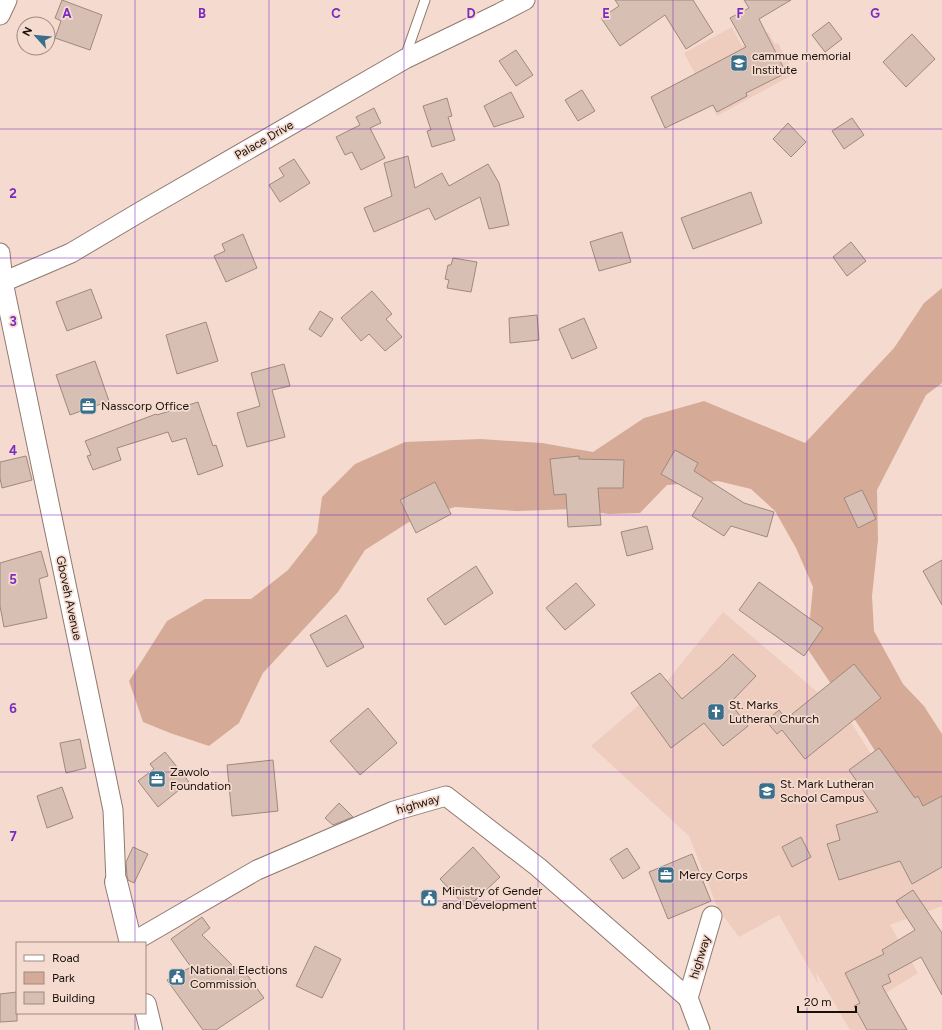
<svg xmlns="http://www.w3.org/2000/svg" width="942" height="1030" font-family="Figtree,sans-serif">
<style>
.built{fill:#eecdbe}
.green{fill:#d5ab97}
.building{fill:#d8bfb3;stroke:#9f887d}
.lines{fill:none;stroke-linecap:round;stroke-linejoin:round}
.service-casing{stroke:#90796f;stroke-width:11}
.minor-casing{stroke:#90796f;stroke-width:21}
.primary-casing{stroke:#90796f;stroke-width:24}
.service{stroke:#fff;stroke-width:9}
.minor{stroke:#fff;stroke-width:19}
.primary{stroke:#fff;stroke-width:22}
.grid{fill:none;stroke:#7b2cbf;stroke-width:1;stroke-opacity:0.55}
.labels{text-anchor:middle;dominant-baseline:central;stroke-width:3.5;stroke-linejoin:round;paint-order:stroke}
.poi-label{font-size:12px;fill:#19100c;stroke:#f5dbcf;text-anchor:start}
.street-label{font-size:12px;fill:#19100c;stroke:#f5dbcf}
.grid-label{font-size:13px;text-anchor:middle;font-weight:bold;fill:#7b2cbf;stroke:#f5dbcf;stroke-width:3.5;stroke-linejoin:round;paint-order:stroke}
</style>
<rect width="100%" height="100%" fill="#f5dbcf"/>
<g class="built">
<polygon points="732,27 742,46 768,32 775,44 778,43 794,74 717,116 684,53"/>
<polygon points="723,612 849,719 942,867 942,906 890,925 918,973 886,993 908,1030 850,1030 816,972 818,984 779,915 739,937 718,909 689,836 591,746 668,680"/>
</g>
<polygon class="green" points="942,288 942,383 926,395 877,490 878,540 872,596 874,631 903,684 924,706 942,734 942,860 867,738 807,648 813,587 796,548 775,511 751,489 718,481 667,485 640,513 609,514 575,509 517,511 455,507 409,522 365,550 338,592 263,673 239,723 209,746 170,733 143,722 129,681 167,621 205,599 251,599 288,570 317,533 322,497 355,464 405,442 481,439 542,443 593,452 644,418 704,401 805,443 894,348 924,303"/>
<g class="building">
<polygon points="62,0 102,15 90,50 55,38 61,21 55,18"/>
<polygon points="615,0 693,0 713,32 686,49 665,15 620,46 601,18 619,6"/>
<polygon points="744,0 791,0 759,19 786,73 746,93 747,96 717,112 713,105 665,128 651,97 746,47 730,18 749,8"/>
<polygon points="829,22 842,39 825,52 812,35"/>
<polygon points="912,34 935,59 906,87 883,62"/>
<polygon points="516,50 533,75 516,86 499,61"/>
<polygon points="582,90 595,111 578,121 565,100"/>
<polygon points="511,92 524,117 494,127 484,106"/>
<polygon points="447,98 452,116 448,117 455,140 432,147 427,131 431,130 423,106"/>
<polygon points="374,108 381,123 370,128 385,158 361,170 352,152 345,155 336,137 360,125 356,117"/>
<polygon points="852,118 864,135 844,149 832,131"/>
<polygon points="788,123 806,142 791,157 773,139"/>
<polygon points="408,156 415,188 442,173 449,186 488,164 499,183 509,225 489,229 480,197 435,220 429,208 374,232 364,208 392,196 384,163"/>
<polygon points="294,159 310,183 280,202 269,185 284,176 279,168"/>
<polygon points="751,192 762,223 693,249 681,218"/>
<polygon points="622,232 631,262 599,271 590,242"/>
<polygon points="243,234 257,268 226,282 214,256 225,251 222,244"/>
<polygon points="851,242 866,261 847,276 833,257"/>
<polygon points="453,258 477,262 471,292 447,288 449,280 445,279 448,265 451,265"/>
<polygon points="91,289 102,318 67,331 56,302"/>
<polygon points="372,291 392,314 386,319 402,337 385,351 369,334 361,341 341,318"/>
<polygon points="320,311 333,319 321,337 309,329"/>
<polygon points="537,315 539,340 510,343 509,318"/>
<polygon points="584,318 597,348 572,359 559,329"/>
<polygon points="206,322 218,361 177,374 166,335"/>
<polygon points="95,361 109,401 70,415 56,375"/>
<polygon points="284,364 290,386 272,390 285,437 247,447 237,413 260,406 251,373"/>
<polygon points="198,402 213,446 216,445 223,466 198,475 186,438 172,442 168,432 117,448 121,460 93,470 87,456 91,455 85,441 156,414 157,415"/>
<polygon points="675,450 698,463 694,471 744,503 774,512 767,537 731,526 724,536 692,516 703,498 661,474"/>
<polygon points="26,456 32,480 2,488 0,478 0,462"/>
<polygon points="579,456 579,459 624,460 623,488 598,488 601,525 568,527 566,494 554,495 550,459"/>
<polygon points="435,482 451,514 416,533 400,500"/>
<polygon points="862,490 876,519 858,528 844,498"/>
<polygon points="647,526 653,549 627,556 621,532"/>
<polygon points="41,551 48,576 39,579 47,618 4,627 0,606 0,563"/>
<polygon points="942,560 942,605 923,571"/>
<polygon points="476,566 493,593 445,625 427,599"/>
<polygon points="759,582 823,628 804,656 739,610"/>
<polygon points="576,583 595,605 565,630 546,608"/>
<polygon points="346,615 364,647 327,667 310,635"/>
<polygon points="733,654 756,676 730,703 748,726 723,746 704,723 671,748 631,693 660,673 682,699 720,667"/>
<polygon points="854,664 881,698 805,759 782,730 777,734 766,721 779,710 786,719"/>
<polygon points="368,708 397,743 360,775 330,741"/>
<polygon points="80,739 86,768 66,773 60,743"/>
<polygon points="879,748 915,798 918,796 923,806 942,796 942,867 912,884 900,861 839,880 827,844 840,840 836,825 878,812 849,770"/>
<polygon points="165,752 189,782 158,807 138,781 154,769 150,764"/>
<polygon points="273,760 278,811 232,816 227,765"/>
<polygon points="62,787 73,818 47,828 37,796"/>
<polygon points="339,803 353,817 333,825 325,818"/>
<polygon points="801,837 811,857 792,867 782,847"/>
<polygon points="133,847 148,854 134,883 128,880 127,876 126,862"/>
<polygon points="473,847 500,877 467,908 440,879"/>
<polygon points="627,848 640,868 623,879 610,859"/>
<polygon points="692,854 711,901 668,919 649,872"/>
<polygon points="913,890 942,933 942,995 921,957 888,975 891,982 882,986 907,1030 867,1030 854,1006 860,1003 845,973 884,954 882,950 915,930 896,901"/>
<polygon points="202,917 210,928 202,935 238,971 242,968 264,998 216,1030 203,1030 167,980 191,967 171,939"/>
<polygon points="315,946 341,959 322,998 296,986"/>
<polygon points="17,992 17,1021 0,1022 0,994"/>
</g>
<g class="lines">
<defs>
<polyline id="service" points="405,57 425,0"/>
<g id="minor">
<polyline points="0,15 7,0"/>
<polyline points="0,253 3,282 113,810 116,882"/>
<polyline points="3,282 71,253 145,209 405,59 500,13 525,0"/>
<polyline points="131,943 257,870 394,811 446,796 538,867 688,998"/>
<polyline points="700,1030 688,998 712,916"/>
</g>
<g id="primary">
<polyline points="116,882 131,943"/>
<polyline points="145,1005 151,1030"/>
</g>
</defs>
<use href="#service" class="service-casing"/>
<use href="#minor" class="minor-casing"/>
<use href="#primary" class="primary-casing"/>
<use href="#service" class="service"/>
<use href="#minor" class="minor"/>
<use href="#primary" class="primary"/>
</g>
<path class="grid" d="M 135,0 L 135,943M 269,0 L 269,1030M 404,0 L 404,1030M 538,0 L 538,1030M 673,0 L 673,1030M 807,0 L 807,1030M 0,129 L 942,129M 0,258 L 942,258M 0,386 L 942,386M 0,515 L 942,515M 0,644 L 942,644M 0,772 L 942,772M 0,901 L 942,901M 135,1013 L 135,1030"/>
<defs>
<symbol id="school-square" viewBox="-11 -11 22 22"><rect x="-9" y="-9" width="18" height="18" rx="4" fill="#396f8b" stroke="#f5dbcf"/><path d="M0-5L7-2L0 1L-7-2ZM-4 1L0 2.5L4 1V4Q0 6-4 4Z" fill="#fff"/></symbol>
<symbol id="office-square" viewBox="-11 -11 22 22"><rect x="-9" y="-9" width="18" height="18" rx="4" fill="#396f8b" stroke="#f5dbcf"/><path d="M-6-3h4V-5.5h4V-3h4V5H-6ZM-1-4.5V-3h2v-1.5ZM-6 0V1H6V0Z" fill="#fff"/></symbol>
<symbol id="church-square" viewBox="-11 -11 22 22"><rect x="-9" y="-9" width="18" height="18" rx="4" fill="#396f8b" stroke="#f5dbcf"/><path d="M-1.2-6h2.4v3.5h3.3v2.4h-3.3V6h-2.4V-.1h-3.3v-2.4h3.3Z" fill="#fff"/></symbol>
<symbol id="civic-square" viewBox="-11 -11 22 22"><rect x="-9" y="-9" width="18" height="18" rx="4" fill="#396f8b" stroke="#f5dbcf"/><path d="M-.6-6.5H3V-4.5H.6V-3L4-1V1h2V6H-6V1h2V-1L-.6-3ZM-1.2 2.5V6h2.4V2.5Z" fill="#fff"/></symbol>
</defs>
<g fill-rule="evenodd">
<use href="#school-square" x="729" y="53" width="20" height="20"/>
<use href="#office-square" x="78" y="396" width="20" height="20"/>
<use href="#church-square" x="706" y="702" width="20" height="20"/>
<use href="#office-square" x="147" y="769" width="20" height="20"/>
<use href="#school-square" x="757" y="781" width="20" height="20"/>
<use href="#office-square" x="656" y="865" width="20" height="20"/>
<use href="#civic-square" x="419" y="888" width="20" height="20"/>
<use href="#civic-square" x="167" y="967" width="20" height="20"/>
</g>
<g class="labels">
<g class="poi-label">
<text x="752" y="56">cammue memorial<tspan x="752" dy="14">Institute</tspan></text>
<text x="101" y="406">Nasscorp Office</text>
<text x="729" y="705">St. Marks<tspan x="729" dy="14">Lutheran Church</tspan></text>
<text x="170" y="772">Zawolo<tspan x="170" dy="14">Foundation</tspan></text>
<text x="780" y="784">St. Mark Lutheran<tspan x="780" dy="14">School Campus</tspan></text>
<text x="679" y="875">Mercy Corps</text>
<text x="442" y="891">Ministry of Gender<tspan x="442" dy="14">and Development</tspan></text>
<text x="190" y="970">National Elections<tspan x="190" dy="14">Commission</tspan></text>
</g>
<g class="street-label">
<text transform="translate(264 140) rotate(-30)">Palace Drive</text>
<text transform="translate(69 598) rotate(78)">Gboveh Avenue</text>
<text transform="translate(418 804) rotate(-16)">highway</text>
<text transform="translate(700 957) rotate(-73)">highway</text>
</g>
</g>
<g class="grid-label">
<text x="67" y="18">A</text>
<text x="202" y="18">B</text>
<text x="336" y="18">C</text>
<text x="471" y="18">D</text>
<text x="606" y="18">E</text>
<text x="740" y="18">F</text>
<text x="875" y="18">G</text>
<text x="13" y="198">2</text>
<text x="13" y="326">3</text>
<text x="13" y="455">4</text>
<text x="13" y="584">5</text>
<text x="13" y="713">6</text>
<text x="13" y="841">7</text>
</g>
<rect x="16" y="942" width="130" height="72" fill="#f5dbcf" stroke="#9d8a81"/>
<rect x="24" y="955" width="20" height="6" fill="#ffffff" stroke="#9d8a81"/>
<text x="52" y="962" font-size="12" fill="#19100c">Road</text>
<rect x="24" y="972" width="20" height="12" fill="#d5ab97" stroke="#9d8a81"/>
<text x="52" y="982" font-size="12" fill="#19100c">Park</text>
<rect x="24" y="992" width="20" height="12" fill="#d8bfb3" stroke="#9d8a81"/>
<text x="52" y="1002" font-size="12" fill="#19100c">Building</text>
<g transform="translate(36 36) rotate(297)"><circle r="19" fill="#f5dbcf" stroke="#9d8a81"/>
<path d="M0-3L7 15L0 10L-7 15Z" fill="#396f8b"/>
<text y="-6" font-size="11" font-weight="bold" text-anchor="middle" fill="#19100c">N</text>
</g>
<path d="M798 1006v6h58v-6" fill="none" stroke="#19100c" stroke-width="2"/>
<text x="804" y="1006" font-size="12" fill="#19100c" stroke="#f5dbcf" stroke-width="3" paint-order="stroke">20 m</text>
</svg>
